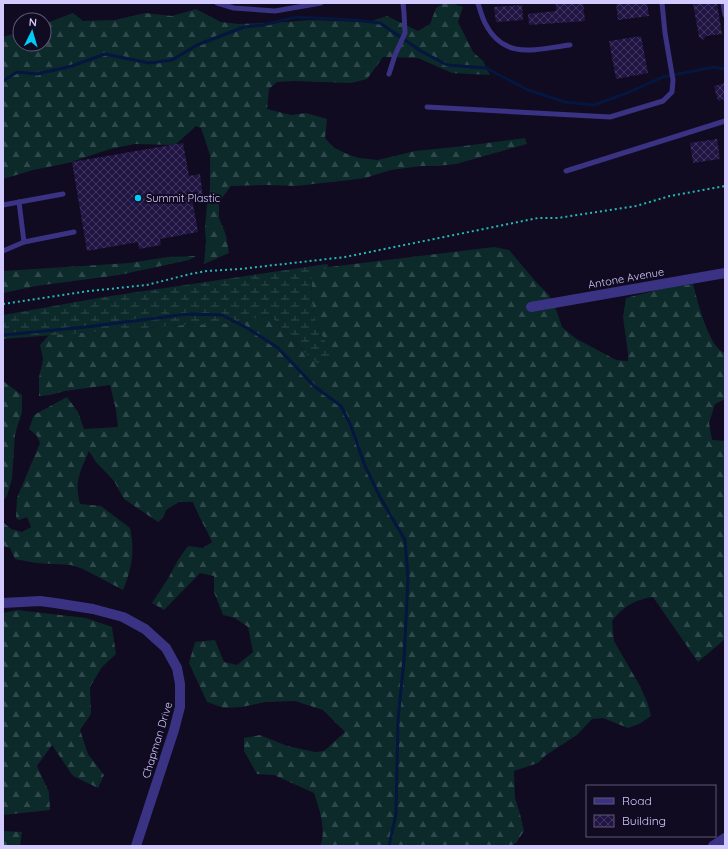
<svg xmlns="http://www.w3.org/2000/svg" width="728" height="849" font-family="Quicksand,sans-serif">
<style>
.forest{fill:url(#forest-firs)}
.wetland{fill:url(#wetland-marsh)}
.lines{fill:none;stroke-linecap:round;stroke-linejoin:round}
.stream{stroke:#05163f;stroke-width:3}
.building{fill:url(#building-cross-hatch)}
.path{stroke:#24b9b9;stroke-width:2;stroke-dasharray:2 3;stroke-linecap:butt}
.service{stroke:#3a3283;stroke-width:5}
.minor{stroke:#3a3283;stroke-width:10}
.tertiary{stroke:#3a3283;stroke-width:10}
.poi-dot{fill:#00cdf5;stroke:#100b20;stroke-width:1.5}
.labels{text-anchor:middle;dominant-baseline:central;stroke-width:4;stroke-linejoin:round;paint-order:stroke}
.poi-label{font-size:11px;fill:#d3caff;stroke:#100b20;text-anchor:start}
.street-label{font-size:11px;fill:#d3caff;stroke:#100b20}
</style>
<defs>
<pattern id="forest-firs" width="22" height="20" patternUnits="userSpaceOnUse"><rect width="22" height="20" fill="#0d2a2b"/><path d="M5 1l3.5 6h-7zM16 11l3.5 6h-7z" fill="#2f484b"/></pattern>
<pattern id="wetland-marsh" width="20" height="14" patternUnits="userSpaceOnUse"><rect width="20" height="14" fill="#0d2a2b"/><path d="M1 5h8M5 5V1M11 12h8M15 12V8" fill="none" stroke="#2f484b"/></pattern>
<pattern id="building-cross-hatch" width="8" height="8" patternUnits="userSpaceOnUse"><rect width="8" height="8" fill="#211543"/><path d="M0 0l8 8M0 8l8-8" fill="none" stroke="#40365f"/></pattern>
</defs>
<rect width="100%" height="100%" fill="#100b20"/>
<g class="forest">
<polygon points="444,3 451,3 463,7 458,22 473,52 483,61 490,75 452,73 418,58 383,57 367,79 351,83 294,81 277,82 269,89 267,109 291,115 306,113 327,119 325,138 333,147 347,154 359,158 378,160 415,151 464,146 525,138 527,144 456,164 437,166 421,166 391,170 365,178 350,180 296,186 267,185 231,186 219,202 219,218 226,235 229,253 204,264 206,242 205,228 207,204 210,188 210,155 201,128 196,126 175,145 135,144 110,149 68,163 33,170 3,179 3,37 20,32 20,44 44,44 44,24 73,13 83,21 115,20 145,13 172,16 196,9 221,22 239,24 286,22 310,20 368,22 387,16 418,31 430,24 436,8"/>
<path d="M 494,247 L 509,250 L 536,282 L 549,295 L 557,312 L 562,327 L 575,338 L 616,360 L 628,361 L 628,353 L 623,317 L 626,298 L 661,289 L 693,284 C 697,299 709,349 725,353 L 725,399 L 715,404 L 709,423 L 712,440 L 725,441 L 725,639 L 698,662 L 653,597 C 634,600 624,606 612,621 L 614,641 L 640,686 L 648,704 L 651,716 L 639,724 L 628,728 L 603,718 L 592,719 L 577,735 L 546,755 L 538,763 L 514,771 L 515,798 L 520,814 L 524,831 L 516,843 L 510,846 L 320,846 C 327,831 319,808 314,793 L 274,775 L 257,774 L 244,751 L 244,738 L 260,735 L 287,746 L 315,752 L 324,751 L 345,732 L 323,710 L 295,701 L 265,702 L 242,707 L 224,708 L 207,702 L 189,663 L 195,642 L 215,640 L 224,662 L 237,665 L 253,652 L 248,627 L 235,618 L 223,615 L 214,592 L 214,576 L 200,573 L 164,610 L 152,603 L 169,577 L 178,560 L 188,546 L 203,548 L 212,542 C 206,528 198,516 193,502 L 179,502 L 166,510 L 163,518 L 158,522 L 124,499 L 114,481 L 96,462 L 89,451 C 80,472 74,481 80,504 L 101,506 L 130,528 C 135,552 132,567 123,590 L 83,569 L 71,565 L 36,563 L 15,559 L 10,548 L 3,546 L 3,522 L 11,529 L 22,532 L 31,527 L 27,517 L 19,520 L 16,518 L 17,498 L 40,443 L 37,436 L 29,429 L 34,415 L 67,397 L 78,412 L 84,429 L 118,427 L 116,410 L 110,385 L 65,391 L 50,395 L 39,396 L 39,378 L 43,359 L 40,345 L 49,335 L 196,324 C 220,325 246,323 269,314 L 310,358 L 328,347 L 316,324 L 311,297 L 312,273 L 329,267 Z"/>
<polygon points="196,256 189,260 119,275 36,286 3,293 3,271 129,263 168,257"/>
<polygon points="3,381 22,395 22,412 15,434 12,479 7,496 3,501"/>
<polygon points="17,610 86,618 112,627 116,654 102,667 90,687 91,714 80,730 88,754 104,775 98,788 73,776 52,745 37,766 49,792 50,810 3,815 3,613"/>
<polygon points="3,831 22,832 20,846 3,846"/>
</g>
<path class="wetland" d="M 327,264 L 329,267 L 312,274 L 311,297 L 316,324 L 328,347 L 331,363 L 322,366 L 310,358 L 269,314 C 246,323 220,325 196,324 L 3,339 L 3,315 L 104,297 Z"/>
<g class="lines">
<g class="stream">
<polyline points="3,81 17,72 37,74 72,66 105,54 149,63 172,60 197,45 244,27 263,25 296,17 355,20 380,23 421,51 447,65 486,68 528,90 565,102 594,105 627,93 663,77 714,67 725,69"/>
<polyline points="3,335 86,327 188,314 222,315 249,329 278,348 314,386 341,406 351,426 365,466 380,497 405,540 408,578 404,660 398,719 396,814 389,846"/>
</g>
</g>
<g class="building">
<polygon points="564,3 583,3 585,21 529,25 528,14 556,11 556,4"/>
<polygon points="616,3 647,3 649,16 618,20"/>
<polygon points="693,3 717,3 722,34 706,36 703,40 699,37"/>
<polygon points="522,5 523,20 496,22 494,7"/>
<polygon points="641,36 648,73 616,79 609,41"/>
<polygon points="725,83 725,99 718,101 714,86"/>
<polygon points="717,139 720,159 693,163 690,143"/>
<polygon points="183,143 189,176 200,174 203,197 192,199 198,232 160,239 161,245 139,249 138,242 87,251 72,162"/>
</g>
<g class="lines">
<polyline class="path" points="3,304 89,291 147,285 190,274 207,271 240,269 345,257 538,218 558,218 636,206 670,196 725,186"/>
<g class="service">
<polyline points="217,3 234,8 275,11 321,3"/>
<path d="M 478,3 C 480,10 482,17 485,23 C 504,61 536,49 570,45"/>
<polyline points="723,3 725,15"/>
<polyline points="389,74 395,55 405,33 404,13 403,3"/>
<polyline points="427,107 610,117 663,101 672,92 673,80 665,33 662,3"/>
<polyline points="566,171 725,121"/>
<polyline points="19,202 24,242"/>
<polyline points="3,205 63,194"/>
<polyline points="3,251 24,242 74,232"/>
</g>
<g class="minor">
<polyline points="531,307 725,273"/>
<polyline points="3,603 40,601 55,603 93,609 123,617 145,629 166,648 177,668 180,684 180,707 174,730 136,846"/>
</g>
<polyline class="tertiary" points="713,846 725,838"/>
</g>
<circle class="poi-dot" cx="138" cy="198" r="4"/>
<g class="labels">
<g class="poi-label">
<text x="146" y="198">Summit Plastic</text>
</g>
<g class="street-label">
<text transform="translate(626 278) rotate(-10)">Antone Avenue</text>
<text transform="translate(157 740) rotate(-73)">Chapman Drive</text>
</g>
</g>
<rect width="728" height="849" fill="none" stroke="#d3caff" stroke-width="8"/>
<rect x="586" y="785" width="130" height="52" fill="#100b20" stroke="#5e5779"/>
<rect x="594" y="798" width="20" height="6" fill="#3a3283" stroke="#5e5779"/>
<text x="622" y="805" font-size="12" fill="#d3caff">Road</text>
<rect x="594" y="815" width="20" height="12" fill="url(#building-cross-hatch)" stroke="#5e5779"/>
<text x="622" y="825" font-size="12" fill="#d3caff">Building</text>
<g transform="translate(32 32) rotate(5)"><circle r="19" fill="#100b20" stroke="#5e5779"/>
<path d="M0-3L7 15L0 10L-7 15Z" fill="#00cdf5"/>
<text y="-6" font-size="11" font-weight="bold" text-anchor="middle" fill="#d3caff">N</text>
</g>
</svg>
